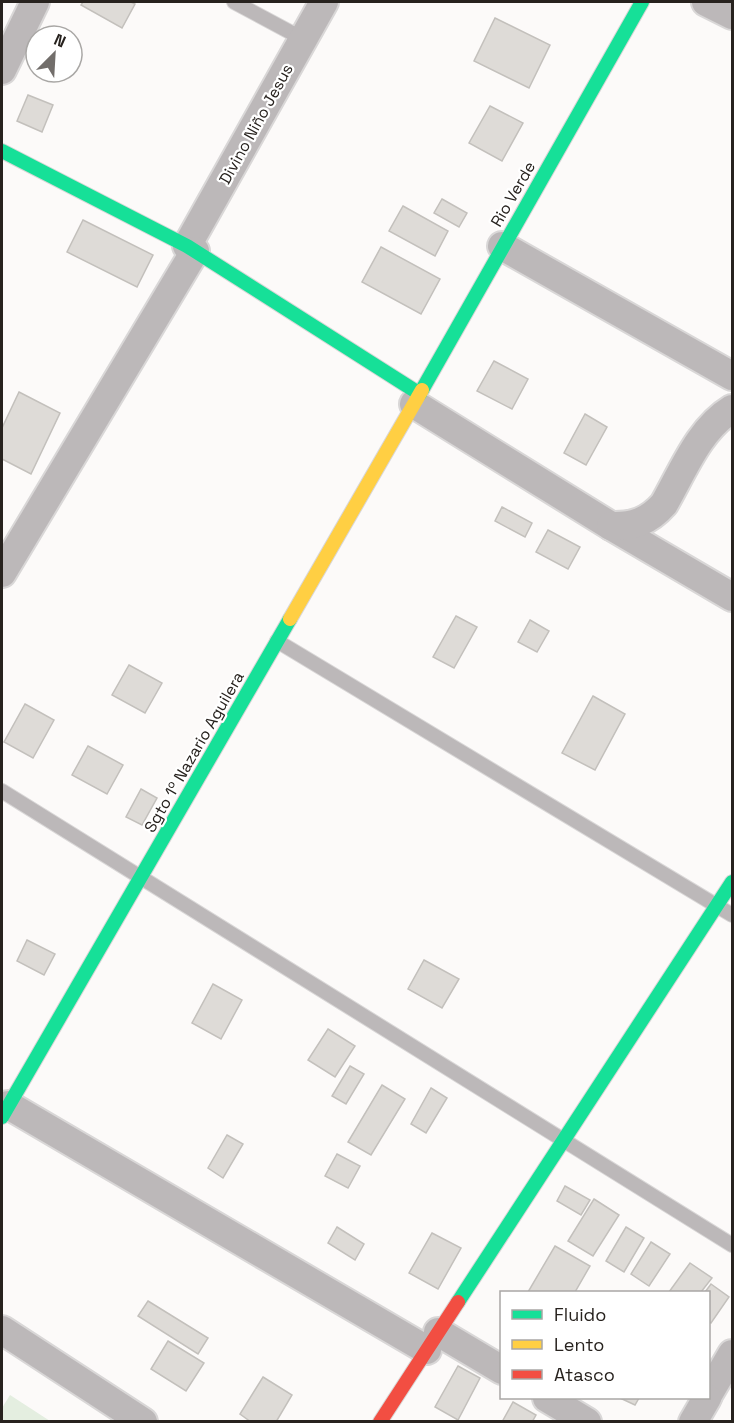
<svg xmlns="http://www.w3.org/2000/svg" width="734" height="1423" font-family="'Space Grotesk',sans-serif">
<style>
.green{fill:#e4eee0}
.building{fill:#dedbd7;stroke:#c3c0bc;stroke-width:1.5}
.lines{fill:none;stroke-linecap:round;stroke-linejoin:round}
.lane-casing{stroke:#d9d7d7;stroke-width:16}
.street-casing{stroke:#d9d7d7;stroke-width:32}
.fast-casing{stroke:#d9d7d7;stroke-width:16}
.slow-casing{stroke:#d9d7d7;stroke-width:16}
.jam-casing{stroke:#d9d7d7;stroke-width:16}
.lane{stroke:#bcb8b9;stroke-width:14}
.street{stroke:#bcb8b9;stroke-width:28}
.fast{stroke:#16e098;stroke-width:14}
.slow{stroke:#ffcf43;stroke-width:14}
.jam{stroke:#f24e42;stroke-width:14}
.labels{text-anchor:middle;dominant-baseline:central;stroke-width:4.5;stroke-linejoin:round;paint-order:stroke}
.street-label{font-size:16px;fill:#27221e;stroke:#fff}
</style>
<rect width="100%" height="100%" fill="#fcfaf9"/>
<polygon class="green" points="10,1395 50,1421 2,1421 2,1408"/>
<g class="building">
<polygon points="83,2 131,2 135,4 122,28 81,5"/>
<polygon points="495,18 550,45 529,88 474,61"/>
<polygon points="28,95 53,105 42,132 17,121"/>
<polygon points="490,106 523,123 502,161 469,143"/>
<polygon points="442,199 467,213 459,227 434,213"/>
<polygon points="403,206 448,231 435,256 389,231"/>
<polygon points="83,220 153,255 137,287 67,252"/>
<polygon points="381,247 440,279 421,314 362,282"/>
<polygon points="494,361 528,379 512,409 477,391"/>
<polygon points="19,392 60,413 31,474 2,459 2,428"/>
<polygon points="585,414 607,427 586,465 564,453"/>
<polygon points="502,507 532,523 525,537 495,521"/>
<polygon points="548,530 580,547 568,569 536,552"/>
<polygon points="456,616 477,627 454,668 433,657"/>
<polygon points="530,620 549,631 537,652 518,642"/>
<polygon points="129,665 162,683 145,713 112,695"/>
<polygon points="593,696 625,714 595,770 562,753"/>
<polygon points="25,704 54,720 33,758 4,742"/>
<polygon points="88,746 123,765 107,794 72,775"/>
<polygon points="141,789 157,798 142,825 126,817"/>
<polygon points="27,940 55,954 44,975 17,961"/>
<polygon points="424,960 459,979 442,1008 408,989"/>
<polygon points="213,984 242,1000 221,1039 192,1023"/>
<polygon points="328,1029 355,1046 335,1077 308,1060"/>
<polygon points="350,1066 364,1074 346,1104 332,1096"/>
<polygon points="382,1085 405,1099 371,1155 348,1142"/>
<polygon points="431,1088 447,1098 426,1133 411,1124"/>
<polygon points="227,1135 243,1144 223,1178 208,1168"/>
<polygon points="337,1154 360,1166 348,1188 325,1176"/>
<polygon points="565,1186 590,1200 581,1215 557,1201"/>
<polygon points="594,1199 619,1215 593,1256 568,1241"/>
<polygon points="337,1227 364,1244 355,1260 328,1243"/>
<polygon points="626,1227 644,1238 624,1272 606,1261"/>
<polygon points="432,1233 461,1248 438,1289 409,1273"/>
<polygon points="651,1242 670,1254 649,1286 631,1274"/>
<polygon points="555,1246 590,1266 575,1292 528,1292"/>
<polygon points="690,1263 712,1278 701,1292 669,1292"/>
<polygon points="711,1284 729,1297 711,1323 708,1321 708,1292 705,1292"/>
<polygon points="148,1301 208,1338 198,1354 138,1316"/>
<polygon points="168,1341 204,1363 186,1391 151,1369"/>
<polygon points="458,1366 480,1378 458,1420 435,1407"/>
<polygon points="263,1377 292,1395 276,1422 251,1422 240,1414"/>
<polygon points="620,1398 639,1398 635,1405"/>
<polygon points="513,1402 536,1415 532,1422 502,1422"/>
</g>
<g class="lines">
<defs>
<g id="lane">
<polyline points="234,2 303,39"/>
<polyline points="277,641 732,915"/>
<polyline points="2,791 732,1245"/>
</g>
<g id="street">
<polyline points="706,2 732,15"/>
<polyline points="2,70 35,2"/>
<polyline points="187,246 324,2"/>
<polyline points="502,246 732,376"/>
<polyline points="414,404 611,526 732,597"/>
<path d="M 611,526 C 633,527 649,521 664,504 C 683,471 699,429 732,409"/>
<polyline points="2,573 195,251"/>
<polyline points="8,1105 427,1350"/>
<polyline points="2,1330 143,1422"/>
<polyline points="438,1332 502,1370"/>
<polyline points="708,1395 732,1354"/>
<polyline points="547,1398 587,1422"/>
<polyline points="693,1422 707,1398"/>
</g>
<g id="fast">
<polyline points="2,151 187,246 420,394"/>
<polyline points="422,390 642,2"/>
<polyline points="2,1117 290,619"/>
<polyline points="458,1302 732,882"/>
</g>
<polyline id="slow" points="290,619 422,390"/>
<polyline id="jam" points="380,1422 458,1302"/>
</defs>
<use href="#lane" class="lane-casing"/>
<use href="#street" class="street-casing"/>
<use href="#fast" class="fast-casing"/>
<use href="#slow" class="slow-casing"/>
<use href="#jam" class="jam-casing"/>
<use href="#lane" class="lane"/>
<use href="#street" class="street"/>
<use href="#fast" class="fast"/>
<use href="#slow" class="slow"/>
<use href="#jam" class="jam"/>
</g>
<g class="labels">
<g class="street-label">
<text transform="translate(256 124) rotate(-61)">Divino Niño Jesus</text>
<text transform="translate(513 194) rotate(-60)">Rio Verde</text>
<text transform="translate(194 752) rotate(-60)">Sgto 1º Nazario Aguilera</text>
</g>
</g>
<rect width="734" height="1423" fill="none" stroke="#27221e" stroke-width="6"/>
<rect x="500" y="1291" width="210" height="108" fill="#ffffff" stroke="#a9a7a5" stroke-width="1.5"/>
<rect x="512" y="1310" width="30" height="9" fill="#16e098" stroke="#a9a7a5" stroke-width="1.5"/>
<text x="554" y="1321" font-size="18" fill="#27221e">Fluido</text>
<rect x="512" y="1340" width="30" height="9" fill="#ffcf43" stroke="#a9a7a5" stroke-width="1.5"/>
<text x="554" y="1351" font-size="18" fill="#27221e">Lento</text>
<rect x="512" y="1370" width="30" height="9" fill="#f24e42" stroke="#a9a7a5" stroke-width="1.5"/>
<text x="554" y="1381" font-size="18" fill="#27221e">Atasco</text>
<g transform="translate(54 54) rotate(24)"><circle r="28" fill="#ffffff" stroke="#a9a7a5" stroke-width="1.5"/>
<path d="M0-4.5L10 22L0 15L-10 22Z" fill="#726e6b"/>
<text y="-9" font-size="16" font-weight="bold" text-anchor="middle" fill="#27221e">N</text>
</g>
</svg>
